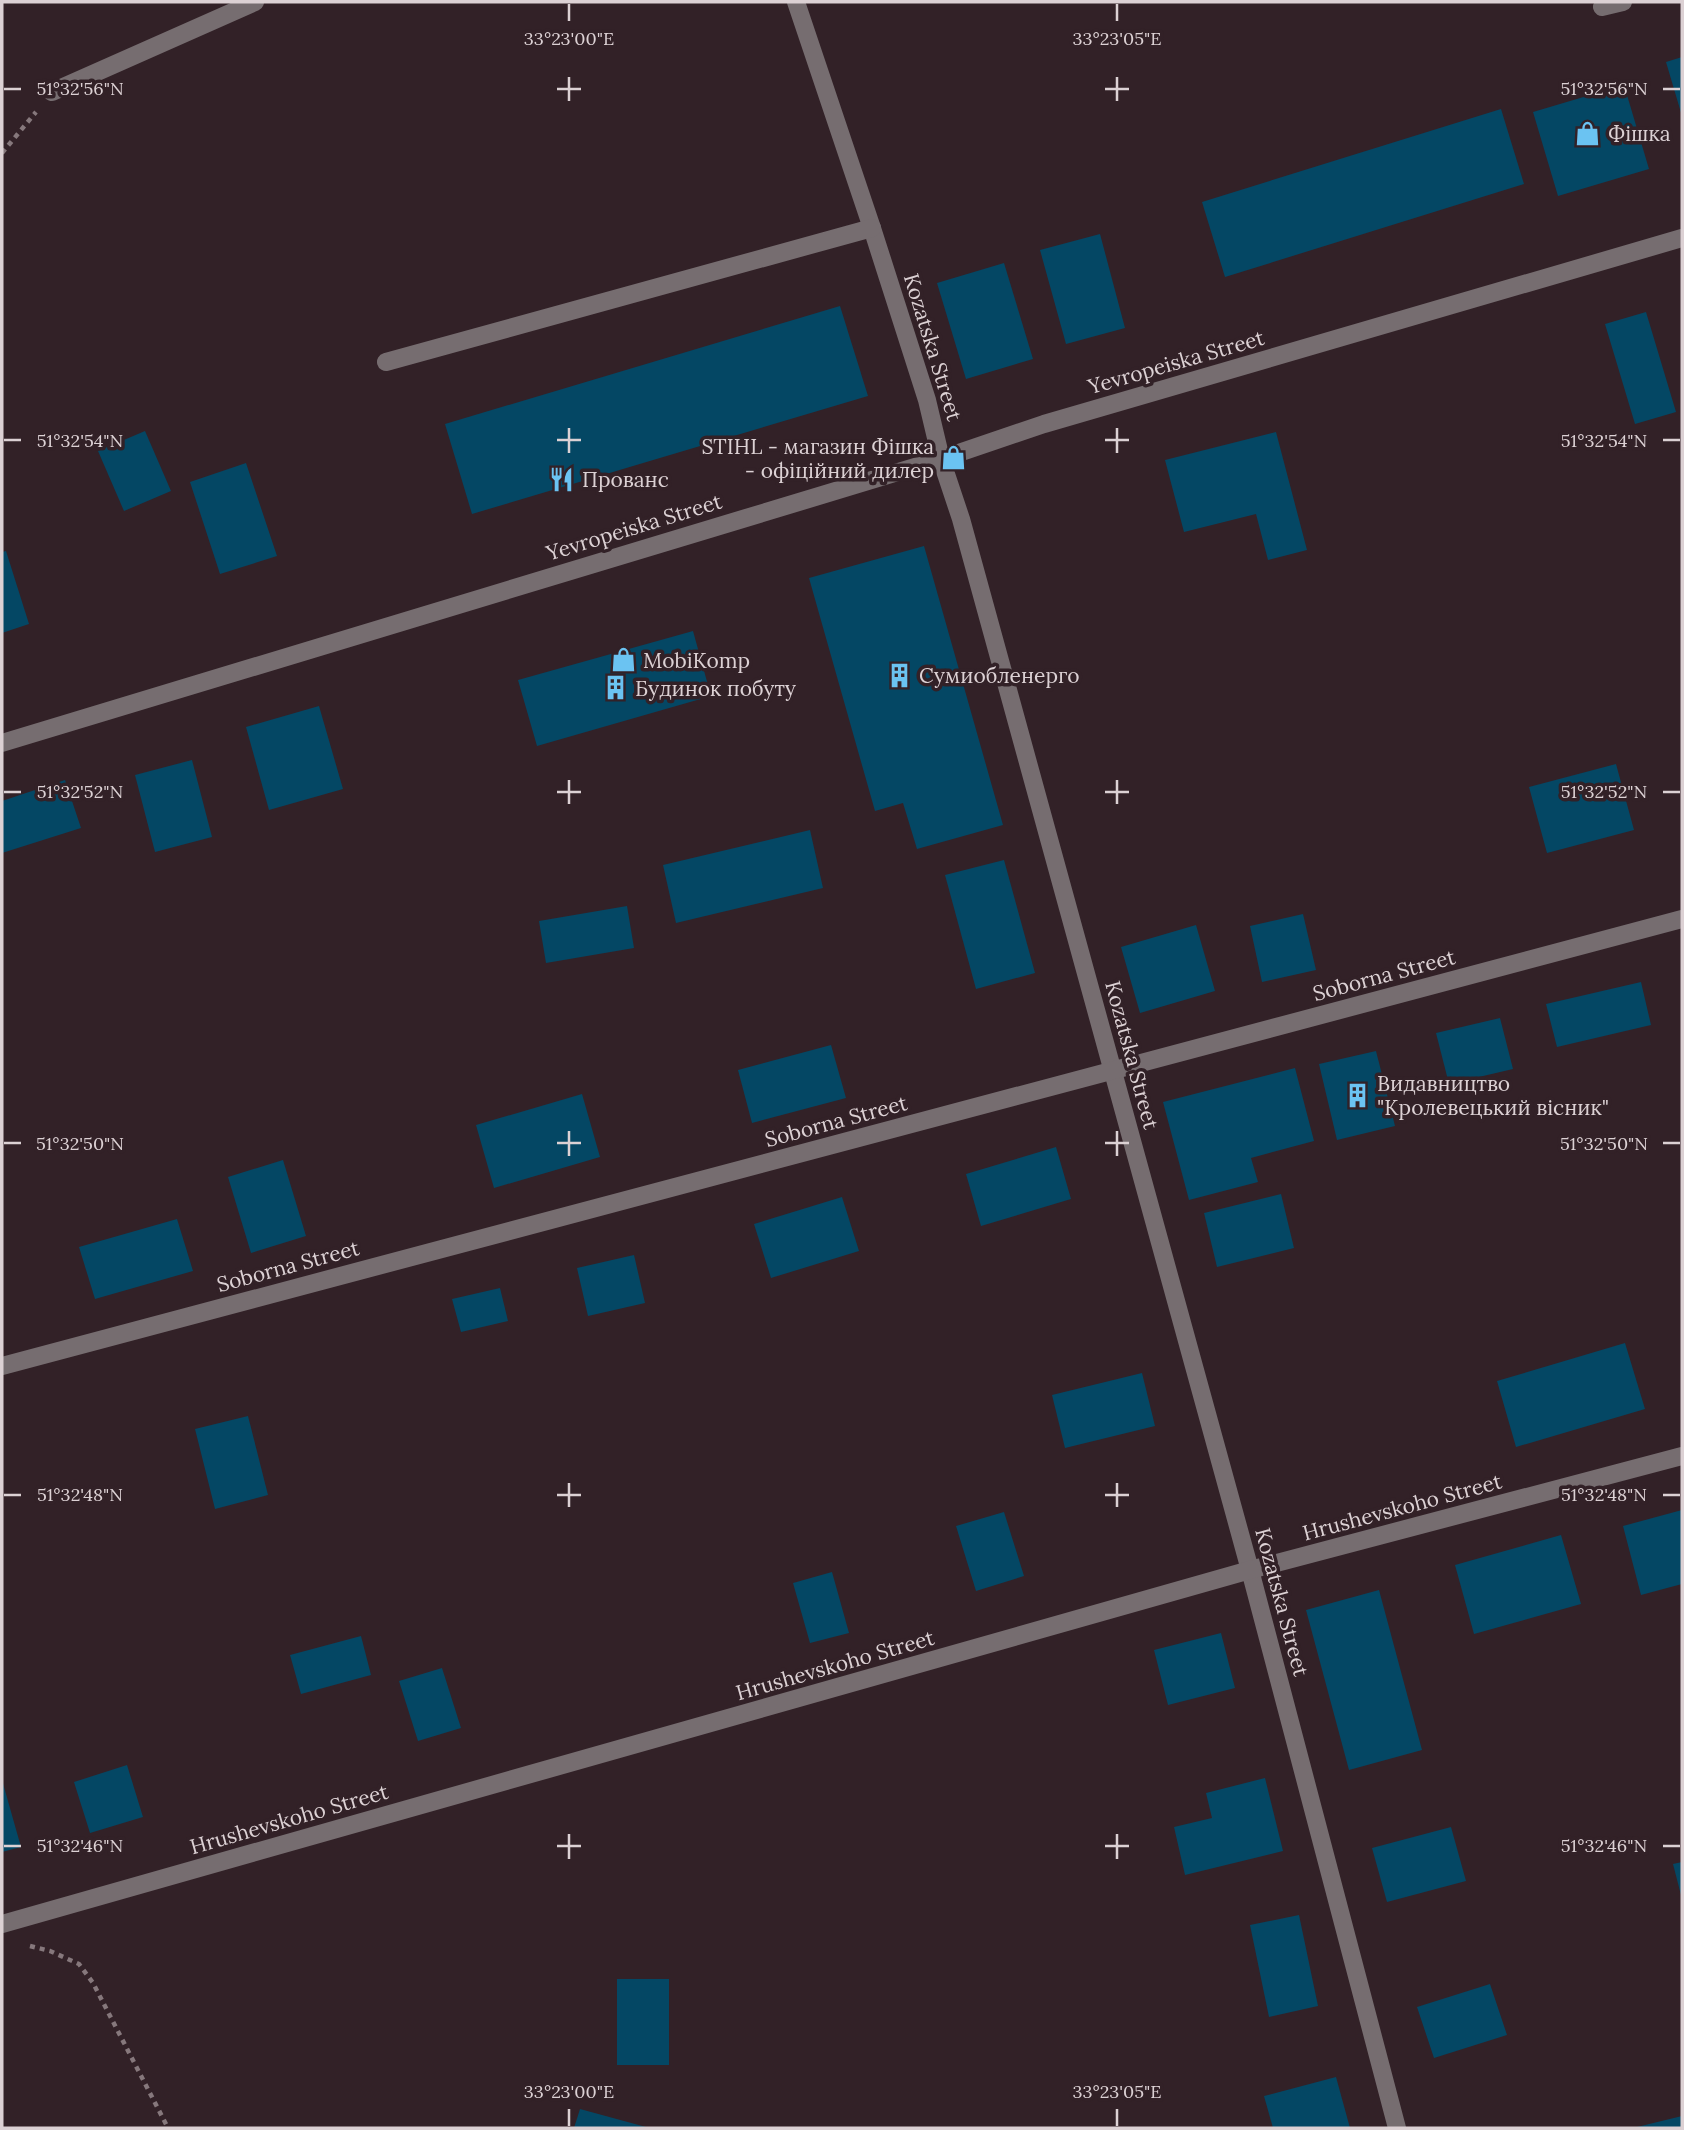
<svg xmlns="http://www.w3.org/2000/svg" width="1684" height="2130" font-family="Lora,serif">
<style>
.building{fill:#044764}
.lines{fill:none;stroke-linecap:round;stroke-linejoin:round}
.path{stroke:#86787c;stroke-width:4.5;stroke-dasharray:5 5;stroke-linecap:butt}
.minor{stroke:#766d70;stroke-width:18}
.ticks{fill:none;stroke:#dcd1d4;stroke-width:2.5}
.labels{text-anchor:middle;dominant-baseline:central;stroke-width:7;stroke-linejoin:round;paint-order:stroke}
.poi-label{font-size:21px;fill:#dcd1d4;stroke:#322127;text-anchor:start}
.street-label{font-size:21px;fill:#dcd1d4;stroke:#322127}
.ticks-label{font-size:18px;text-anchor:middle;fill:#dcd1d4;stroke:#322127;stroke-width:7;stroke-linejoin:round;paint-order:stroke}
</style>
<rect width="100%" height="100%" fill="#322127"/>
<g class="building">
<polygon points="1682,57 1682,116 1666,62"/>
<polygon points="1624,85 1649,169 1558,196 1533,112"/>
<polygon points="1501,109 1524,184 1225,277 1202,202"/>
<polygon points="1100,234 1125,328 1066,344 1040,250"/>
<polygon points="1004,263 1033,359 966,379 937,283"/>
<polygon points="840,306 868,396 472,514 445,424"/>
<polygon points="1646,312 1676,412 1635,424 1605,324"/>
<polygon points="145,431 171,491 124,511 98,451"/>
<polygon points="1276,432 1307,550 1268,560 1256,514 1184,532 1165,460"/>
<polygon points="246,463 277,556 220,574 190,482"/>
<polygon points="924,546 1003,825 917,849 903,803 875,811 809,578"/>
<polygon points="6,551 29,624 2,633 2,552"/>
<polygon points="693,631 711,696 537,746 518,680"/>
<polygon points="319,706 343,789 269,810 246,727"/>
<polygon points="192,760 212,837 155,852 135,775"/>
<polygon points="1616,764 1634,830 1547,853 1529,787"/>
<polygon points="65,780 81,828 2,853 2,801"/>
<polygon points="810,830 823,888 676,923 663,865"/>
<polygon points="1004,860 1035,973 976,989 945,875"/>
<polygon points="627,906 634,948 546,963 539,921"/>
<polygon points="1303,914 1316,970 1262,982 1250,926"/>
<polygon points="1196,925 1215,991 1140,1013 1121,947"/>
<polygon points="1641,982 1651,1025 1557,1047 1546,1004"/>
<polygon points="1500,1018 1513,1069 1449,1084 1436,1033"/>
<polygon points="831,1045 846,1098 752,1123 738,1070"/>
<polygon points="1376,1051 1395,1126 1337,1140 1319,1064"/>
<polygon points="1295,1068 1314,1141 1251,1158 1258,1182 1189,1200 1163,1102"/>
<polygon points="582,1094 600,1157 494,1188 476,1125"/>
<polygon points="1056,1147 1071,1199 981,1226 966,1174"/>
<polygon points="283,1160 306,1236 251,1253 228,1177"/>
<polygon points="1281,1194 1294,1248 1217,1267 1204,1213"/>
<polygon points="842,1197 859,1251 771,1278 754,1224"/>
<polygon points="177,1219 193,1271 95,1299 79,1247"/>
<polygon points="634,1255 645,1303 588,1316 577,1268"/>
<polygon points="500,1288 508,1321 461,1332 452,1299"/>
<polygon points="1625,1343 1645,1409 1516,1447 1497,1381"/>
<polygon points="1142,1373 1155,1426 1065,1448 1052,1395"/>
<polygon points="248,1416 268,1495 215,1509 195,1429"/>
<polygon points="1682,1510 1682,1584 1641,1595 1623,1526"/>
<polygon points="1004,1512 1024,1576 976,1591 956,1526"/>
<polygon points="1561,1535 1581,1604 1474,1634 1455,1565"/>
<polygon points="832,1572 849,1633 810,1643 793,1583"/>
<polygon points="1379,1590 1422,1750 1349,1770 1306,1610"/>
<polygon points="1221,1633 1235,1688 1168,1705 1154,1650"/>
<polygon points="361,1636 371,1675 301,1694 290,1655"/>
<polygon points="442,1668 461,1728 418,1741 399,1681"/>
<polygon points="127,1765 143,1817 90,1833 74,1782"/>
<polygon points="1265,1778 1283,1851 1185,1875 1174,1827 1212,1818 1206,1793"/>
<polygon points="2,1780 21,1847 2,1852"/>
<polygon points="1451,1827 1466,1881 1387,1902 1372,1848"/>
<polygon points="1682,1862 1682,1895 1681,1895 1673,1864"/>
<polygon points="1299,1915 1318,2006 1269,2017 1250,1925"/>
<rect x="617" y="1979" width="52" height="86"/>
<polygon points="1490,1984 1507,2035 1434,2058 1417,2007"/>
<polygon points="1336,2077 1350,2128 1273,2128 1264,2096"/>
<polygon points="580,2109 646,2127 646,2128 574,2128"/>
<polygon points="1682,2116 1682,2128 1637,2128 1637,2127"/>
</g>
<g class="lines">
<g class="path">
<polyline points="2,153 36,112"/>
<polyline points="30,1946 50,1951 79,1964 93,1983 168,2128"/>
</g>
<g class="minor">
<polyline points="796,2 872,228 927,400 941,459 961,519 1250,1570 1397,2128"/>
<polyline points="1602,7 1623,2"/>
<polyline points="52,92 255,2"/>
<polyline points="386,362 872,228"/>
<polyline points="2,743 941,459 1044,424 1682,238"/>
<polyline points="2,1366 1682,919"/>
<polyline points="2,1924 1250,1570 1682,1456"/>
</g>
</g>
<path class="ticks" d="M 569,4 L 569,21M 1117,4 L 1117,21M 569,77 L 569,101M 1117,77 L 1117,101M 4,89 L 21,89M 557,89 L 581,89M 1105,89 L 1129,89M 1663,89 L 1680,89M 569,428 L 569,453M 1117,428 L 1117,453M 4,440 L 21,440M 557,440 L 581,440M 1105,440 L 1129,440M 1663,440 L 1680,440M 569,780 L 569,804M 1117,780 L 1117,804M 4,792 L 21,792M 557,792 L 581,792M 1105,792 L 1129,792M 1663,792 L 1680,792M 569,1131 L 569,1156M 1117,1131 L 1117,1156M 4,1143 L 21,1143M 557,1143 L 581,1143M 1105,1143 L 1129,1143M 1663,1143 L 1680,1143M 569,1483 L 569,1507M 1117,1483 L 1117,1507M 4,1495 L 21,1495M 557,1495 L 581,1495M 1105,1495 L 1129,1495M 1663,1495 L 1680,1495M 569,1834 L 569,1859M 1117,1834 L 1117,1859M 4,1846 L 21,1846M 557,1846 L 581,1846M 1105,1846 L 1129,1846M 1663,1846 L 1680,1846M 569,2109 L 569,2126M 1117,2109 L 1117,2126"/>
<defs>
<symbol id="shop-bare" viewBox="-9 -9 18 18"><path d="M-5-2.5h2.3a2.7 3.5 0 0 1 5.4 0H5L5.5 6h-11ZM-1.5-2.5h3a1.5 2.3 0 0 0-3 0Z" fill="#6bc3f2" stroke="#322127" stroke-width="2.5" paint-order="stroke"/></symbol>
<symbol id="restaurant-bare" viewBox="-9 -9 18 18"><path d="M-5-6h1v4h1v-4h1v4h1v-4h1v5L-1.5 .5V6h-2V.5L-5-1ZM5-6V6H3V1.5H1.5Q1.5-4 5-6Z" fill="#6bc3f2" stroke="#322127" stroke-width="2.5" paint-order="stroke"/></symbol>
<symbol id="building-bare" viewBox="-9 -9 18 18"><path d="M-4-6H4V6H1V3H-1V6H-4ZM-2.5-4.3h1.7v1.8h-1.7ZM.8-4.3h1.7v1.8H.8ZM-2.5-1h1.7V.8h-1.7ZM.8-1h1.7V.8H.8Z" fill="#6bc3f2" stroke="#322127" stroke-width="2.5" paint-order="stroke"/></symbol>
</defs>
<g fill-rule="evenodd">
<use href="#shop-bare" x="1570" y="116" width="35" height="35"/>
<use href="#shop-bare" x="936" y="440" width="35" height="35"/>
<use href="#restaurant-bare" x="544" y="462" width="35" height="35"/>
<use href="#shop-bare" x="606" y="642" width="35" height="35"/>
<use href="#building-bare" x="882" y="658" width="35" height="35"/>
<use href="#building-bare" x="598" y="670" width="35" height="35"/>
<use href="#building-bare" x="1340" y="1078" width="35" height="35"/>
</g>
<g class="labels">
<g class="poi-label">
<text x="1608" y="133">Фішка</text>
<text x="934" y="446" text-anchor="end">STIHL - магазин Фішка<tspan x="934" dy="24">- офіційний дилер</tspan></text>
<text x="582" y="479">Прованс</text>
<text x="643" y="660">MobiKomp</text>
<text x="919" y="675">Сумиобленерго</text>
<text x="635" y="688">Будинок побуту</text>
<text x="1377" y="1083">Видавництво<tspan x="1377" dy="24">"Кролевецький вісник"</tspan></text>
</g>
<g class="street-label">
<text transform="translate(933 347) rotate(73)">Kozatska Street</text>
<text transform="translate(1176 362) rotate(-16)">Yevropeiska Street</text>
<text transform="translate(634 527) rotate(-17)">Yevropeiska Street</text>
<text transform="translate(1384 975) rotate(-15)">Soborna Street</text>
<text transform="translate(1132 1055) rotate(75)">Kozatska Street</text>
<text transform="translate(836 1121) rotate(-15)">Soborna Street</text>
<text transform="translate(288 1266) rotate(-15)">Soborna Street</text>
<text transform="translate(1402 1507) rotate(-15)">Hrushevskoho Street</text>
<text transform="translate(1282 1602) rotate(75)">Kozatska Street</text>
<text transform="translate(835 1665) rotate(-16)">Hrushevskoho Street</text>
<text transform="translate(289 1819) rotate(-16)">Hrushevskoho Street</text>
</g>
</g>
<g class="ticks-label">
<text x="569" y="45">33°23'00"E</text>
<text x="1117" y="45">33°23'05"E</text>
<text x="80" y="95">51°32'56"N</text>
<text x="1604" y="95">51°32'56"N</text>
<text x="80" y="447">51°32'54"N</text>
<text x="1604" y="447">51°32'54"N</text>
<text x="80" y="798">51°32'52"N</text>
<text x="1604" y="798">51°32'52"N</text>
<text x="80" y="1150">51°32'50"N</text>
<text x="1604" y="1150">51°32'50"N</text>
<text x="80" y="1501">51°32'48"N</text>
<text x="1604" y="1501">51°32'48"N</text>
<text x="80" y="1852">51°32'46"N</text>
<text x="1604" y="1852">51°32'46"N</text>
<text x="569" y="2098">33°23'00"E</text>
<text x="1117" y="2098">33°23'05"E</text>
</g>
<rect width="1684" height="2130" fill="none" stroke="#dcd1d4" stroke-width="7"/>
</svg>
